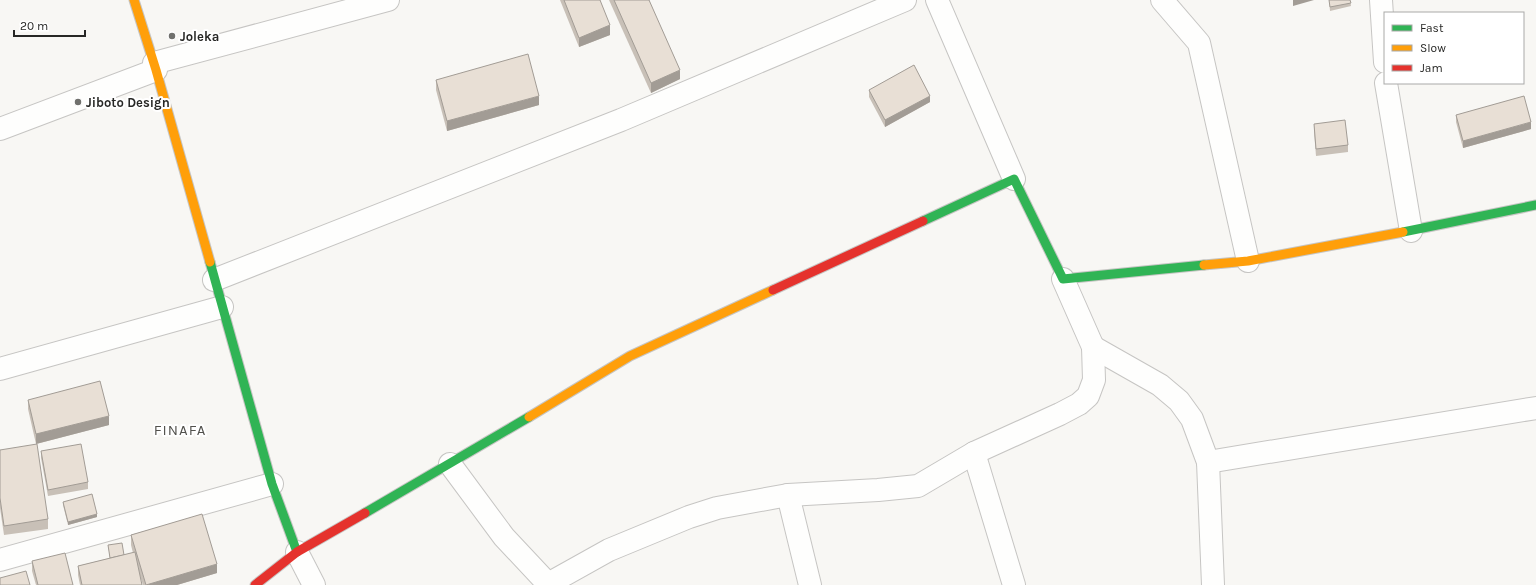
<svg xmlns="http://www.w3.org/2000/svg" width="1536" height="585" font-family="Karla,sans-serif">
<style>
.lines{fill:none;stroke-linecap:round;stroke-linejoin:round}
.street-casing{stroke:#c6c5c3;stroke-width:24}
.fast-casing{stroke:#c6c5c3;stroke-width:11}
.slow-casing{stroke:#c6c5c3;stroke-width:11}
.jam-casing{stroke:#c6c5c3;stroke-width:11}
.street{stroke:#fefefd;stroke-width:22}
.fast{stroke:#30b455;stroke-width:9}
.slow{stroke:#ff9f0a;stroke-width:9}
.jam{stroke:#e5322d;stroke-width:9}
.wall{fill:#c8c0b7}
.shaded-wall{fill:#a29c95}
.building{fill:#e8dfd5;stroke:#a29c95}
.poi-dot{fill:#70706d;stroke:#fff;stroke-width:1.5}
.labels{text-anchor:middle;dominant-baseline:central;stroke-width:4;stroke-linejoin:round;paint-order:stroke}
.poi-label{font-size:13px;font-weight:bold;fill:#272725;stroke:#fff;text-anchor:start}
.quarter-label{font-size:15px;letter-spacing:1px;fill:#52514d;stroke:#fff}
</style>
<rect width="100%" height="100%" fill="#f8f7f4"/>
<g class="lines">
<defs>
<g id="street">
<polyline points="937,0 1014,179"/>
<polyline points="1162,0 1199,43 1248,261"/>
<polyline points="1381,0 1385,62"/>
<polyline points="154,63 388,0"/>
<polyline points="1386,83 1411,231"/>
<polyline points="0,129 156,70"/>
<polyline points="214,280 621,120 905,0"/>
<polyline points="1093,347 1160,385 1179,401 1192,419 1208,462 1213,585"/>
<polyline points="0,369 222,307"/>
<polyline points="974,453 1014,585"/>
<polyline points="1208,462 1536,408"/>
<polyline points="450,464 504,537 549,585"/>
<polyline points="788,495 810,585"/>
<polyline points="297,552 314,585"/>
<polyline points="0,560 272,484"/>
<polyline points="548,584 609,550 689,517 717,508 788,495 878,490 918,486 974,453 1060,414 1079,404 1088,396 1094,380 1093,347 1063,279"/>
</g>
<g id="fast">
<polyline points="923,221 1014,179 1063,279 1204,265"/>
<polyline points="1403,232 1536,205"/>
<polyline points="210,262 272,484 297,552"/>
<polyline points="365,513 529,417"/>
</g>
<g id="slow">
<polyline points="134,0 156,70 210,262"/>
<polyline points="1204,265 1248,261 1403,232"/>
<polyline points="529,417 630,356 773,290"/>
</g>
<g id="jam">
<polyline points="773,290 923,221"/>
<polyline points="255,585 297,552 365,513"/>
</g>
</defs>
<use href="#street" class="street-casing"/>
<use href="#fast" class="fast-casing"/>
<use href="#slow" class="slow-casing"/>
<use href="#jam" class="jam-casing"/>
<use href="#street" class="street"/>
<use href="#fast" class="fast"/>
<use href="#slow" class="slow"/>
<use href="#jam" class="jam"/>
</g>
<g class="wall">
<polygon points="560,0 600,0 610,35 579,47"/>
<polygon points="609,0 649,0 680,79 651,93"/>
<polygon points="1329,0 1350,0 1351,6 1330,11"/>
<polygon points="436,80 539,105 447,131 436,90"/>
<polygon points="869,90 930,102 885,127 869,97"/>
<polygon points="1456,115 1531,129 1463,148 1456,122"/>
<polygon points="1314,124 1348,145 1348,152 1316,156 1314,131"/>
<polygon points="28,400 109,425 36,444 28,409"/>
<polygon points="0,450 48,519 48,529 4,535 0,508"/>
<polygon points="41,451 88,482 88,489 48,496 41,458"/>
<polygon points="63,502 97,517 68,525 63,505"/>
<polygon points="131,535 217,573 177,585 143,585 139,573 142,585 80,585 78,575 78,566 110,558 108,545 124,555 133,553 131,545"/>
<polygon points="32,561 73,585 36,585 32,571"/>
</g>
<g class="shaded-wall">
<polygon points="1293,0 1314,0 1293,6"/>
<polygon points="610,25 610,35 579,47 579,38"/>
<polygon points="680,70 680,79 651,93 651,83"/>
<polygon points="539,96 539,105 447,131 447,121"/>
<polygon points="930,96 930,102 885,127 885,120"/>
<polygon points="1531,122 1531,129 1463,148 1463,141"/>
<polygon points="109,416 109,425 36,444 36,434"/>
<polygon points="97,514 97,517 68,525 68,522"/>
<polygon points="217,564 217,573 177,585 146,585"/>
</g>
<g class="building">
<polygon points="564,0 600,0 610,25 579,38"/>
<polygon points="614,0 649,0 680,70 651,83"/>
<polygon points="1329,0 1350,0 1351,3 1330,7"/>
<polygon points="528,54 539,96 447,121 436,80"/>
<polygon points="914,65 930,96 885,120 869,90"/>
<polygon points="1524,96 1531,122 1463,141 1456,115"/>
<polygon points="1345,120 1348,145 1316,149 1314,124"/>
<polygon points="100,381 109,416 36,434 28,400"/>
<polygon points="37,444 48,519 4,526 0,498 0,450"/>
<polygon points="81,444 88,482 48,490 41,451"/>
<polygon points="92,494 97,514 68,522 63,502"/>
<polygon points="202,514 217,564 146,585 131,535"/>
<polygon points="122,543 124,555 110,558 108,545"/>
<polygon points="135,552 142,585 82,585 78,566"/>
<polygon points="65,553 73,585 38,585 32,561"/>
<polygon points="26,571 30,585 0,585 0,578"/>
</g>
<g class="poi-dot">
<circle cx="172" cy="36" r="4"/>
<circle cx="78" cy="102" r="4"/>
</g>
<g class="labels">
<g class="poi-label">
<text x="180" y="36">Joleka</text>
<text x="86" y="102">Jiboto Design</text>
</g>
<g class="quarter-label">
<text x="180" y="430">FINAFA</text>
</g>
</g>
<rect x="1384" y="12" width="140" height="72" fill="#ffffff" stroke="#a9a9a8"/>
<rect x="1392" y="25" width="20" height="6" fill="#30b455" stroke="#a9a9a8"/>
<text x="1420" y="32" font-size="12" fill="#272725">Fast</text>
<rect x="1392" y="45" width="20" height="6" fill="#ff9f0a" stroke="#a9a9a8"/>
<text x="1420" y="52" font-size="12" fill="#272725">Slow</text>
<rect x="1392" y="65" width="20" height="6" fill="#e5322d" stroke="#a9a9a8"/>
<text x="1420" y="72" font-size="12" fill="#272725">Jam</text>
<path d="M14 30v6h71v-6" fill="none" stroke="#272725" stroke-width="2"/>
<text x="20" y="30" font-size="12" fill="#272725" stroke="#ffffff" stroke-width="3" paint-order="stroke">20 m</text>
</svg>
